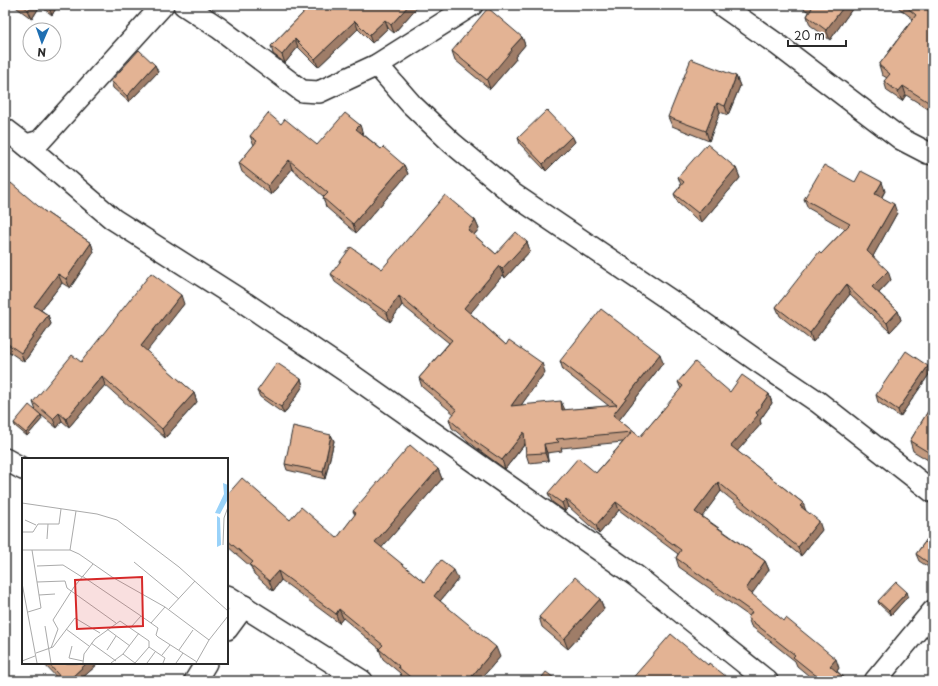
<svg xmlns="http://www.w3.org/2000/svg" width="938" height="686" font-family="'Playpen Sans',sans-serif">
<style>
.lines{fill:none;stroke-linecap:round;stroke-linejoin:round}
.minor-casing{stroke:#2b2b2b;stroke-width:24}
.minor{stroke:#fff;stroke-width:21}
.wall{fill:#c39a7f;stroke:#2b2b2b}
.shaded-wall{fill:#9f7d68;stroke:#2b2b2b}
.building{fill:#e3b394;stroke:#2b2b2b}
.inset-road{fill:none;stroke:#aaa;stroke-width:1}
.view{fill:#d62828;fill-opacity:0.15;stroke:#d62828;stroke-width:2}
.inset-edge{fill:none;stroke:#2b2b2b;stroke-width:2}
</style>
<rect width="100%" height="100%" fill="#fff"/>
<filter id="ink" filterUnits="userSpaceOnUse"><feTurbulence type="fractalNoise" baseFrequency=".025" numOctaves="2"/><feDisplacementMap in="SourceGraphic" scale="8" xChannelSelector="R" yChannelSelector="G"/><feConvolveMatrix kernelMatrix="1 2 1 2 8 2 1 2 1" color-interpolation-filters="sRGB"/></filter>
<g filter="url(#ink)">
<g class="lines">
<defs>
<g id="minor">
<polyline points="184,5 219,28 302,91 319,92 377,65 472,5"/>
<polyline points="721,5 778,45 901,139 928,153 933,154"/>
<polyline points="377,65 411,104 452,143 513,194 692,315 756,360 818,402 933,492"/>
<polyline points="5,129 26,145 40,141 163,5"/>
<polyline points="26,145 113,219 245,303 353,376 636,576 767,681"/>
<polyline points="5,459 23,469"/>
<polyline points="227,596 362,681"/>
<polyline points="227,629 244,606"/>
<polyline points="195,681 206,663"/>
<polyline points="875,681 933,611"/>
</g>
</defs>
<use href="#minor" class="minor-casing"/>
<use href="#minor" class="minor"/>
</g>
<g class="wall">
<polygon points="13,5 58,5 52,15 40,6 32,19"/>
<polygon points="309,5 419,5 394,33 388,28 372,43 358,29 318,67 298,47 285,63 273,54 271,46 310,6"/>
<polygon points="798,5 855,5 830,40 810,25 807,16 809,12"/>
<polygon points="895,5 933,5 933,112 906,95 902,101 887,91 884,81 887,78 882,75 879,65 913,19"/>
<polygon points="522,37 525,45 515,57 516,59 490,89 455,60 452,51"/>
<polygon points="155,65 158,72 129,102 113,88 111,81"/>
<polygon points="736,76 740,86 728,115 720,112 709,141 672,126 668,117"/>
<polygon points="281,124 317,145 363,134 381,149 404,165 408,174 356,233 326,207 323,198 324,197 292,169 271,195 242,172 239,163 254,145 250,136"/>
<polygon points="572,136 575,142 546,171 520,144 518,138"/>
<polygon points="736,168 740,178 701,223 678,203 674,194 681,185 678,177"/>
<polygon points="855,182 885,191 882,197 897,213 873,256 891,280 879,293 898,311 901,320 890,332 850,294 813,342 780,316 776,307 821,254 845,229 808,208 804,199"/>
<polygon points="5,190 44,211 91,243 94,252 70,288 62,283 41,310 48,315 51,324 24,362 5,349"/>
<polygon points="475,220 479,229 474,235 496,254 527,242 530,251 505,278 503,275 470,313 506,345 545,372 521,405 565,410 609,406 563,370 560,361 663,363 619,420 640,437 681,389 678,382 730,392 769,394 772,403 760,420 761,424 737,451 803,503 805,510 822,530 801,556 721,491 702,516 765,561 769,570 751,594 839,668 837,671 848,681 815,681 797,666 795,661 751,626 748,618 749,616 679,567 676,558 678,554 619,510 599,534 569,507 565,511 552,502 548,493 596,473 623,442 561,448 562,451 547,453 548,461 529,463 526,454 525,444 505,469 479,450 452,428 449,419 454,414 422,387 419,378 449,343 402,305 390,322 335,282 331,274 382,269"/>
<polygon points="184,304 146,351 194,393 197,402 165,438 105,385 69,427 62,421 57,428 36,411 33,402 81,362"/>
<polygon points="928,366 930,373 900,417 878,402 876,395"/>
<polygon points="301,379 303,386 284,414 260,397 257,391"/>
<polygon points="933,403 933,463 913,451 910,441"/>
<polygon points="42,419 27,436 15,426 14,423"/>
<polygon points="331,435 334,441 325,479 287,470 285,464"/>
<polygon points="438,469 442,479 381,548 424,582 458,579 440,601 500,657 479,681 407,681 401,676 400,673 383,659 379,649 380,649 343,618 339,623 281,580 273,591 254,574 251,567 227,546 227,495 337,538 355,515 353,511"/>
<polygon points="933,531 933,570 919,561 916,554"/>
<polygon points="907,592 908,596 891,615 879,604 878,601"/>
<polygon points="600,599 604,609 568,649 542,627 539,617"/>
<polygon points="43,663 99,663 79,681 60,681"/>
</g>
<g class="shaded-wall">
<polygon points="32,5 40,5 40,6 32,19 28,10"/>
<polygon points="49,5 58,5 52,15 48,6"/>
<polygon points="409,5 419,5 394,33 391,25"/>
<polygon points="845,5 855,5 830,40 826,30"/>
<polygon points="385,20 388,28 372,43 369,35"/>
<polygon points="355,21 358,29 318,67 315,59"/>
<polygon points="522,37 525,45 515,57 516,59 490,89 487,80 511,49"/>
<polygon points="295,39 298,47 285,63 282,55"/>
<polygon points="155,65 158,72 129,102 127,96"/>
<polygon points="736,76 740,86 728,115 725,106"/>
<polygon points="903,86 906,95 902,101 898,92"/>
<polygon points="717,103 720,112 709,141 706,131"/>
<polygon points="360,125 363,134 359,138 356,129"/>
<polygon points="572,136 575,142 546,171 543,164"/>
<polygon points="289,160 292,169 271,195 268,186"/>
<polygon points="404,165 408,174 356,233 353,224"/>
<polygon points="736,168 740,178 701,223 698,213"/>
<polygon points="882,182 885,191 878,203 875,194"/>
<polygon points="894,204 897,213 871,260 867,251"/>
<polygon points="475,220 479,229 471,238 468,230"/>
<polygon points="527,242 530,251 505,278 502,269"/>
<polygon points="91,243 94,252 70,288 66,279"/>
<polygon points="499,266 503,275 467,317 464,308"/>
<polygon points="888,271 891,280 876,296 872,287"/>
<polygon points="58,274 62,283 37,315 34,306"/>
<polygon points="846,285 850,294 813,342 810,333"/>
<polygon points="181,295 184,304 144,355 141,346"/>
<polygon points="399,296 402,305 390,322 387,313"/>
<polygon points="898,311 901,320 890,332 887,323"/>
<polygon points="48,315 51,324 24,362 21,353"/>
<polygon points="660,354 663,363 616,424 613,415"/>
<polygon points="542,363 545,372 514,415 511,406"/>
<polygon points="928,366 930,373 900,417 898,410"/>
<polygon points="102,376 105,385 69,427 66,419"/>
<polygon points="301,379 303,386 284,414 281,407"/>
<polygon points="194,393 197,402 165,438 162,429"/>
<polygon points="769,394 772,403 760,420 761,424 734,455 731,446 756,413"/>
<polygon points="561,401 565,410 566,419 562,410"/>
<polygon points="59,413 62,421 57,428 53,419"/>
<polygon points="41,415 42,419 27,436 26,433"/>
<polygon points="524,432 527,441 505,469 502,460"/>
<polygon points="331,435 334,441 325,479 323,472"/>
<polygon points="544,444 547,453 548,461 545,453"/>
<polygon points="438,469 442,479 378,552 375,542"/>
<polygon points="718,482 721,491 699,521 695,512"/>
<polygon points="566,499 569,507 565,511 562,503"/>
<polygon points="616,502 619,510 599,534 596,525"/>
<polygon points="803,503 806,511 800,506"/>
<polygon points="819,521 822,530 801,556 798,547"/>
<polygon points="765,561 769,570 749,598 746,589"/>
<polygon points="454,570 458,579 437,605 434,596"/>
<polygon points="278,571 281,580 273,591 269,581"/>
<polygon points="907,592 908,596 891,615 889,611"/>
<polygon points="600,599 604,609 568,649 564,639"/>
<polygon points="339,609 343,618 339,623 336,614"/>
<polygon points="496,647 500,657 479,681 468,681"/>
<polygon points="836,659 839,668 834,675 830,666"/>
<polygon points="87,663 99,663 79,681 73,681 72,677"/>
</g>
<g class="building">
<polygon points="22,5 32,5 28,10"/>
<polygon points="311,5 409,5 391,25 385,20 369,35 355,21 315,59 295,39 282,55 271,46"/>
<polygon points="808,5 845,5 826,30 807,16 812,8"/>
<polygon points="904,5 933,5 933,105 903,86 898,92 884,81 890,74 879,65 916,15"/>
<polygon points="488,8 522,37 511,49 512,50 487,80 452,51"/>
<polygon points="139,50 155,65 127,96 111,81"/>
<polygon points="691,59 736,76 725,106 717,103 706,131 668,117"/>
<polygon points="547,110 572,136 543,164 518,138"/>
<polygon points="268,113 281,124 285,119 317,145 345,113 360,125 356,129 381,149 383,147 404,165 353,224 323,198 328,193 289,160 268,186 239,163 257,141 250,136"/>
<polygon points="707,144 736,168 698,213 674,194 684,182 678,177"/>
<polygon points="824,165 855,182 861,171 882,182 875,194 894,204 867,251 888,271 872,287 898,311 887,323 846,285 810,333 776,307 819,252 821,254 850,224 804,199"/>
<polygon points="11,183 44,211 91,243 66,279 58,274 34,306 48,315 21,353 5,342 5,190"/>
<polygon points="445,195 475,220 468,230 496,254 516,232 527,242 502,269 499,266 464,308 506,345 509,340 542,363 511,406 561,401 562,410 617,405 560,361 601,309 660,354 613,415 640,437 683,386 678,382 695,362 730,392 742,375 769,394 756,413 758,415 731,446 803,503 800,506 819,521 798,547 718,482 695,512 765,561 746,589 784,621 786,618 836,659 830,666 848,681 823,681 793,657 795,655 748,618 752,612 676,558 681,550 616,502 596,525 566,499 562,503 548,493 578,458 596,473 632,432 556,439 559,442 544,444 545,453 526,454 524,432 502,460 476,442 449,419 457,410 419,378 452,340 399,296 387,313 331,274 351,247 382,269"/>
<polygon points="151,273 181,295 141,346 194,393 162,429 102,376 66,419 59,413 53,419 33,402 72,355 81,362"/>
<polygon points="906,351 928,366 898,410 876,395"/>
<polygon points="277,363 301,379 281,407 257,391"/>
<polygon points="933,403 933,455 910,441"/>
<polygon points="29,405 41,415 26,433 14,423"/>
<polygon points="293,426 331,435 323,472 285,464"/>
<polygon points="410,445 438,469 375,542 424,582 441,560 454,570 434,596 496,647 468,681 415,681 398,667 399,666 379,649 383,645 339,609 336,614 278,571 269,581 250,565 253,562 227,540 227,495 242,478 290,520 301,507 337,538 356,513 353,511"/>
<polygon points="933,531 933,566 916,554"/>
<polygon points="575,577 600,599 564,639 539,617"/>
<polygon points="896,582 907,592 889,611 878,601"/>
<polygon points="671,634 708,665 709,663 732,681 630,681"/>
<polygon points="48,663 87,663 72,677 76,681 60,681 62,679"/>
<polygon points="546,672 558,681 539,681"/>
</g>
</g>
<g transform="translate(22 458)">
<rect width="206" height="206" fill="#fff"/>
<path d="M 201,25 L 206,27 L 206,41 L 198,56 L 193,55 L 202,36 ZM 195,58 L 198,60 L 199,87 L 195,89 Z" fill="#99d2f9"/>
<path class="inset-road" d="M 0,45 L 75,56 L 95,62 L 157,109 L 206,153M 3,62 L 14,67M 0,74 L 11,74 L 16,66 L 37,66 L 39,51M 25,81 L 26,66M 201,87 L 202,60 L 206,49M 0,92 L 48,92 L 57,96 L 90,119 L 143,149 L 187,182M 10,92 L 15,124M 48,92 L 54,53M 112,104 L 157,141M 15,108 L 41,107 L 60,119M 60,118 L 119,158M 0,125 L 15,205M 33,136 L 17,137 L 15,124 L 43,123 L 45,130 L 94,165M 147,151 L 173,123M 6,154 L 19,150 L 17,137M 129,165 L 136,170 L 134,177 L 136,179 L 175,204M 23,168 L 29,205M 109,169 L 119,158 L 129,165 L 143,149M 44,171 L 67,188M 85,171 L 108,188M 69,185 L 94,203M 50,188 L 47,200 L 61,203M 127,189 L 143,200 L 141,205M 29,190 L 36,171 L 31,162 L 52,129 L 71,106M 85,192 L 94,178M 157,192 L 171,172M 14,195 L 31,189 L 53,160 L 78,175M 101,196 L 113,205M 140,197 L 148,187M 0,203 L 13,198M 61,205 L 62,196 L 73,181 L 98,163 L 127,183 L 127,189 L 113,205M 89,205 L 101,196 L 117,175M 125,205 L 133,194M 154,205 L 161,195M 174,205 L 187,182 L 206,158"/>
<path class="view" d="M 120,119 L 121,168 L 55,171 L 53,122 Z"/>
<rect width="206" height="206" class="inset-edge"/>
</g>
<rect width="938" height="686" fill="none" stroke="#fff" stroke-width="20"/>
<rect x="10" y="10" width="918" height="666" fill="none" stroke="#2b2b2b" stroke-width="1.5" filter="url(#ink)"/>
<g transform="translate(42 42) rotate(182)"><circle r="19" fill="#ffffff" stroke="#aaaaaa"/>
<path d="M0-3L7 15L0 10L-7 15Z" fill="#1f6fb2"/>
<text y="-6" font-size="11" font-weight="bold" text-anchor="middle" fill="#2b2b2b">N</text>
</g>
<path d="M788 40v6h58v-6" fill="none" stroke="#2b2b2b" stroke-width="2"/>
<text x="794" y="40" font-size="12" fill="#2b2b2b" stroke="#ffffff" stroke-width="3" paint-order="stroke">20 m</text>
</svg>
